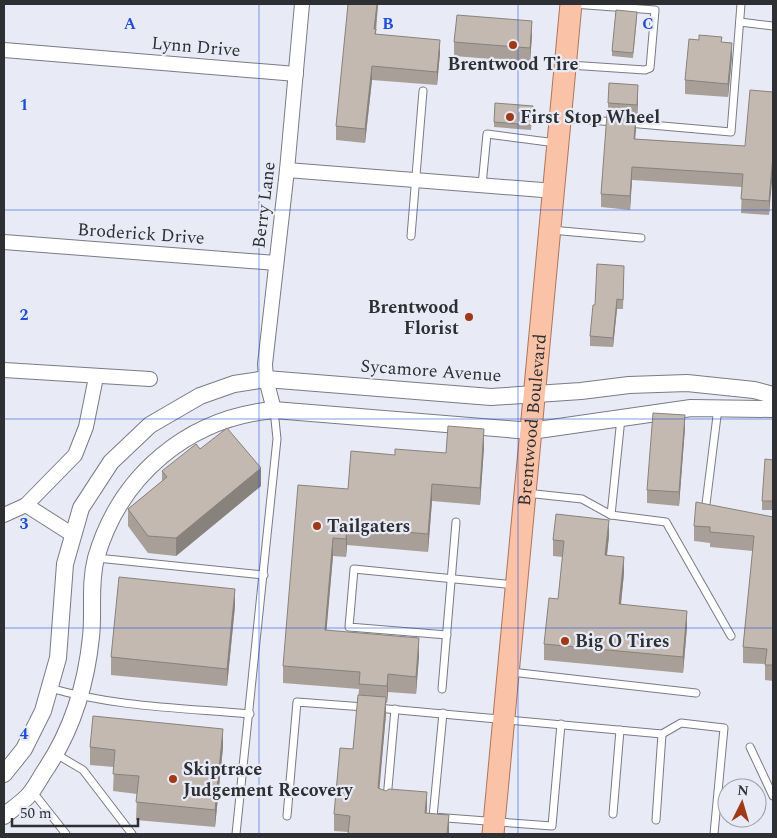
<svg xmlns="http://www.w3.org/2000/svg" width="777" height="838" font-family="Spectral,serif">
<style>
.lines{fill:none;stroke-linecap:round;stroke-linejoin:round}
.service-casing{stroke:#797b85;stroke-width:9}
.minor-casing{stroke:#797b85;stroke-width:16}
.tertiary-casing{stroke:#797b85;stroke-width:18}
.primary-casing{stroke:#b17458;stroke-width:23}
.service{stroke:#fff;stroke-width:7}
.minor{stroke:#fff;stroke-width:14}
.tertiary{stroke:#fff;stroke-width:16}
.primary{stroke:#fac2a7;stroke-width:21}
.wall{fill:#a89f98}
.shaded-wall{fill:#88827c}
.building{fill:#c3b9b1;stroke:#88827c}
.grid{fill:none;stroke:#1d4ed8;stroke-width:1;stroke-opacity:0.55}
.poi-dot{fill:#a03916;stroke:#e8eaf6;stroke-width:2}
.labels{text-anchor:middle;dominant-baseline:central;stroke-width:4.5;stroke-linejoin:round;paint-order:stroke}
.street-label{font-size:18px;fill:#2e2f33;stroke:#e8eaf6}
.poi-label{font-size:18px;font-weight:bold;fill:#2e2f33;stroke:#e8eaf6;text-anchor:start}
.grid-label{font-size:16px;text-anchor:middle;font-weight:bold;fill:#1d4ed8;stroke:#e8eaf6;stroke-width:4.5;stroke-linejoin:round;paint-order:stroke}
</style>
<rect width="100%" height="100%" fill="#e8eaf6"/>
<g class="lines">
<defs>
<g id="service">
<polyline points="740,22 773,26"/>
<polyline points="569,65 645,70 650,68 655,10 573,4"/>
<polyline points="563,118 615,122"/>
<polyline points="628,123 731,132 741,4"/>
<polyline points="482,185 487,134 556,143"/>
<polyline points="551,230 641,238"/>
<polyline points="411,236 423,91"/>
<polyline points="621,418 611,515 666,522 731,636"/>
<polyline points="526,493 582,499 611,515"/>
<polyline points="706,504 718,408"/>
<polyline points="97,558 264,575"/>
<polyline points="447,635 349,627 354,569 514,585"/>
<polyline points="511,672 696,693"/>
<path d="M 50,688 C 115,707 183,708 250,714"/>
<polyline points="442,689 456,522"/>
<polyline points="377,708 662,734 681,723 724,728 714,834"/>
<polyline points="443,713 433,817 552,826 561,724"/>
<polyline points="750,747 773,796"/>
<polyline points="56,754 83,770 132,834"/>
<polyline points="32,791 66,834"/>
<polyline points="387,799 395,709"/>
<polyline points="613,814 620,730"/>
<polyline points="287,816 297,702 364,707"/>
<polyline points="656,820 662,734"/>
<polyline points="236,834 277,439 274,410"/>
</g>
<g id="minor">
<polyline points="4,50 296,74"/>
<polyline points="287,170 555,191"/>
<polyline points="4,242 276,263"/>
<polyline points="4,370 150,379"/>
<polyline points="274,410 266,379 265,364 287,170 302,4"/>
<polyline points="26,505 73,535"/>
<polyline points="4,515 26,505 75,455 86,427 96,377"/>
</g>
<g id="tertiary">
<polyline points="4,774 24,749 43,711 58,658 65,564 81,508 111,462 150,425 200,396 234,384 266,379 491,397 581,391 629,385 687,383 754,390 773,395"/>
<path d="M 4,816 C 11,810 20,804 27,797 C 34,790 39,780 44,772 C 72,731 86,686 91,637 C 94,610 89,585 96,558 C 120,475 188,418 274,410 L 531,431 L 691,408 L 773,409"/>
</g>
<g id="primary">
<path id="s1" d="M 493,834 L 571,4"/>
</g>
</defs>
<use href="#service" class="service-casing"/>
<use href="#minor" class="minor-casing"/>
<use href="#tertiary" class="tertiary-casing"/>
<use href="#primary" class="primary-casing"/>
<use href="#service" class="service"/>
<use href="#minor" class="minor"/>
<use href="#tertiary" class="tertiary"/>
<use href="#primary" class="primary"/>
</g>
<g class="wall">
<polygon points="378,4 376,34 440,53 437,85 372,80 365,143 336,140 336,126"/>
<polygon points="637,17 633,58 612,56 612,51"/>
<polygon points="532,35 530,62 454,56 454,42"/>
<polygon points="722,42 732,57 728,97 685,94 685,80"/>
<polygon points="773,92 769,215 741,213 742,187 632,180 630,210 601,207 601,194 608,114 608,103 638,99 637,119 636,119 635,139 745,146"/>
<polygon points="533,111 531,130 494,127 494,122"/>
<polygon points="624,275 623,309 617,309 613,347 590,346 590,336 595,305"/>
<polygon points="685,428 679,506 647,503 647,490"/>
<polygon points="484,447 480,505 432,501 428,552 347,545 346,557 333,556 326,630 419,656 416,694 388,692 387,703 386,703 386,714 379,789 427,809 426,813 449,815 449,834 348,834 349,832 334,831 334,814 353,749 359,689 283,683 283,666 348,489 395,455 446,453"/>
<polygon points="200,449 261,486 176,556 148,553 128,526 128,509 162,481 162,471"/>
<polygon points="773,460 773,510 762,510 762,501"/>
<polygon points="773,517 773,681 765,680 765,664 743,663 743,647 753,551 710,547 710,543 694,541 694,526"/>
<polygon points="609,536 607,555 624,573 621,605 687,627 683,673 544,660 544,644 558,599 563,557 553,556 553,540"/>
<polygon points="235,606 227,686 111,675 111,657"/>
<polygon points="90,747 223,747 215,827 136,820 137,794 113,791 114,767 90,765"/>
</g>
<g class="shaded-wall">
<polygon points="377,4 378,4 374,43 374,29"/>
<polygon points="532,21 532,35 530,62 530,48"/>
<polygon points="440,40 440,53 437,85 437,72"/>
<polygon points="732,43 732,57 728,97 728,84"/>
<polygon points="372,66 372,80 365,143 365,129"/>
<polygon points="638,85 638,99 637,119 637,105"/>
<polygon points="636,116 636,129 634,153 634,139"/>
<polygon points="773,156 773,170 769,215 769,201"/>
<polygon points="632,167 632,180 630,210 630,196"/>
<polygon points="617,299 617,309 613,347 613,338"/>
<polygon points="685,415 685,428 679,506 679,492"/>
<polygon points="484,429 484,447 480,505 480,488"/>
<polygon points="261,468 261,486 176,556 176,538"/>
<polygon points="432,484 432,501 428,552 428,534"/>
<polygon points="609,520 609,536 605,571 605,555"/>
<polygon points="347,527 347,545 346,557 346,539"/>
<polygon points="333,538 333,556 325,648 325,630"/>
<polygon points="624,557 624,573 619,621 619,604"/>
<polygon points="235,589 235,606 227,686 227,669"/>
<polygon points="687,611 687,627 683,673 683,657"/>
<polygon points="419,638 419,656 416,694 416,677"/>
<polygon points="388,674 388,692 387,703 387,686"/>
<polygon points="386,697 386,714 378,805 378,788"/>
<polygon points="223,729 223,747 215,827 215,810"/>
<polygon points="427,792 427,809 425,830 425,813"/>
<polygon points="449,815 449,834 447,834"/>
</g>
<g class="building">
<polygon points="348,4 377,4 374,29 376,29 375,34 440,40 437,72 372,66 365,129 336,126"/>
<polygon points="616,10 637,12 633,53 612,51"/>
<polygon points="457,15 532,21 530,48 454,42"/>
<polygon points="699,35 722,37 721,42 732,43 728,84 685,80 689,39 699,40"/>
<polygon points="609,83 638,85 637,105 608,103"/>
<polygon points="750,90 773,92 773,156 769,201 741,199 743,174 632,167 630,196 601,194 607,114 636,116 634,139 745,146"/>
<polygon points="495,103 533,106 531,125 494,122"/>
<polygon points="597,264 624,266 623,300 617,299 613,338 590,336 593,305 595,305"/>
<polygon points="653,413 685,415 679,492 647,490"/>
<polygon points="448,426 484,429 480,488 432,484 428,534 347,527 346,539 333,538 325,630 419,638 416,677 388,674 387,686 359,684 360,672 283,666 298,485 348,489 351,451 395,455 395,449 446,453"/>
<polygon points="227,428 261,468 176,538 148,536 128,509 167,477 162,471 196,444 200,449"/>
<polygon points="765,459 773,460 773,501 762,501"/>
<polygon points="696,502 773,517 773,665 765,665 767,649 743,647 754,536 710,532 710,527 694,526"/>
<polygon points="556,514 609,520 605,555 624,557 619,604 687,611 683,657 544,644 549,598 558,599 564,541 553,540"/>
<polygon points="119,577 235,589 227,669 111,657"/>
<polygon points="358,695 386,697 378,788 386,791 389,789 427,792 425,813 449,815 447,834 348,834 350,816 334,814 340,748 353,749"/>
<polygon points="93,716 223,729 215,810 136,802 139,776 113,774 115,750 90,747"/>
</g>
<path class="grid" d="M 259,4 L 259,834M 518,4 L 518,834M 4,210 L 773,210M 4,419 L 773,419M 4,628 L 773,628"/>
<g class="poi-dot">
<circle cx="513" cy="45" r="5"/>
<circle cx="510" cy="117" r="5"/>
<circle cx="469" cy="317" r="5"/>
<circle cx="317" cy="526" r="5"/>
<circle cx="565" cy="641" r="5"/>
<circle cx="173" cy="779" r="5"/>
</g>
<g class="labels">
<g class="street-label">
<text transform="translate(196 47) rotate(5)">Lynn Drive</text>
<text transform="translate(264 205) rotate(-83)">Berry Lane</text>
<text transform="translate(141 234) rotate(4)">Broderick Drive</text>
<text transform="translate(431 371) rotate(4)">Sycamore Avenue</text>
<text stroke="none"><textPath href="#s1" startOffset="416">Brentwood Boulevard</textPath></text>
</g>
<g class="poi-label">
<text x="513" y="64" text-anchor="middle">Brentwood Tire</text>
<text x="520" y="117">First Stop Wheel</text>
<text x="459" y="307" text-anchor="end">Brentwood<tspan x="459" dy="21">Florist</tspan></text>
<text x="327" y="526">Tailgaters</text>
<text x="575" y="641">Big O Tires</text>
<text x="183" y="769">Skiptrace<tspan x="183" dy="21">Judgement Recovery</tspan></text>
</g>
</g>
<g class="grid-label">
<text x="130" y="29">A</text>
<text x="388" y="29">B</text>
<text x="648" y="29">C</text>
<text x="24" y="110">1</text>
<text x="24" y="320">2</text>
<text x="24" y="529">3</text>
<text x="24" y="739">4</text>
</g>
<rect width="777" height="838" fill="none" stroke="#2e2f33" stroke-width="10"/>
<g transform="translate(742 803) rotate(5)"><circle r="24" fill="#e8eaf6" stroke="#9e9fa8"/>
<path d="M0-4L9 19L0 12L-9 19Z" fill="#a03916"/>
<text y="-8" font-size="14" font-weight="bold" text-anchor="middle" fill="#2e2f33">N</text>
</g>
<path d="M12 818v8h126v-8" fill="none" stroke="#2e2f33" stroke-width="2.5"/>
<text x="20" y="818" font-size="15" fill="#2e2f33" stroke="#e8eaf6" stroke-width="4" paint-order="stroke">50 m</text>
</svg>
